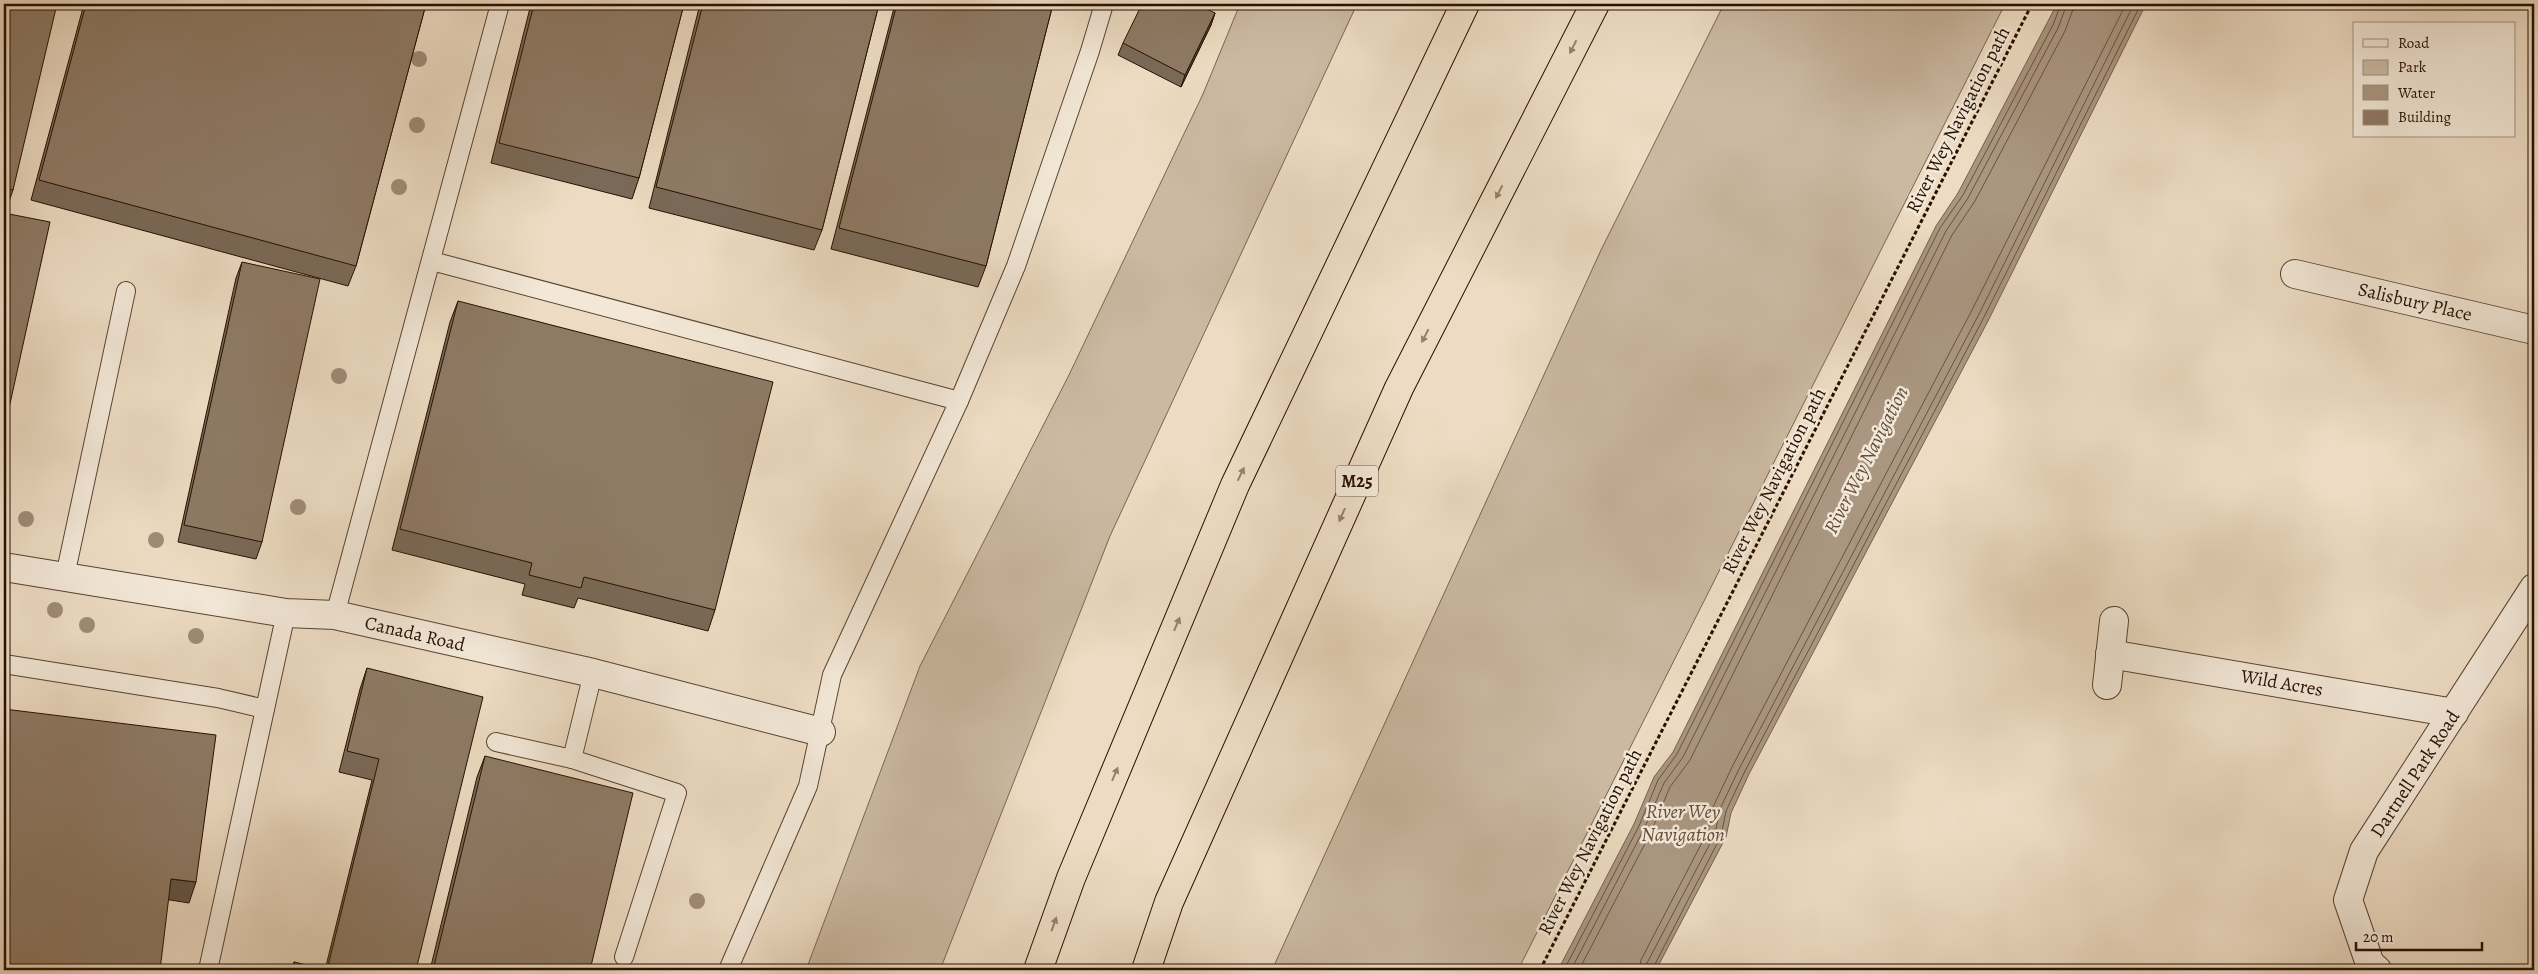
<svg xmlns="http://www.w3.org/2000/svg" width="2538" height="974" font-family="Alegreya,serif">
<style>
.green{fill:#cbb9a2;stroke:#796451}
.water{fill:#aa9681;stroke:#76604d}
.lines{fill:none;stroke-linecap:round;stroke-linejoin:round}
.shore{stroke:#685240;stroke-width:1}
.service-casing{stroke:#584231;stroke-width:20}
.minor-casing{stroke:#584231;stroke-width:30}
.motorway-casing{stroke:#270f00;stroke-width:30}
.path{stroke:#270f00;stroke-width:3;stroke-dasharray:4 2.5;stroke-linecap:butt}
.service{stroke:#f3e8d8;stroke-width:18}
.minor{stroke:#f3e8d8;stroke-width:28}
.motorway{stroke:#eddcc3;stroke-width:28}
.tree{fill:#9f8c77}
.wall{fill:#7a6957;stroke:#270f00}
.shaded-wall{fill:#635547;stroke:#270f00}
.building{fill:#8e7a65;stroke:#270f00}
.oneway{fill:#94806b}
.labels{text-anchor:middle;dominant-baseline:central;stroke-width:5;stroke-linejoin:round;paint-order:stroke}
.shield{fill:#f3e8d8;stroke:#645041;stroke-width:1}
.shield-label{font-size:18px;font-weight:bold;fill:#270f00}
.street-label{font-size:19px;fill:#270f00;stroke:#f3e8d8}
.water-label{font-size:20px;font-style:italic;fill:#624c3a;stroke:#f3e8d8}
</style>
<rect width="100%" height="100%" fill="#eddcc3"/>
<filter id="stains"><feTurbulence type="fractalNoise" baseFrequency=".004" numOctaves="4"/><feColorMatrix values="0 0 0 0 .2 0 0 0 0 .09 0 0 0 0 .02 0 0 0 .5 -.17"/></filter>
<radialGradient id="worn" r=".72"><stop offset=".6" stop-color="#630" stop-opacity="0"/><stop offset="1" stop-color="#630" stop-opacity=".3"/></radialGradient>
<g class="green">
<polygon points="1240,4 1357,4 1110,536 940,970 806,970 920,666 1068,377 1203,94"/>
<polygon points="1724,4 2005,4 1518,970 1272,970 1601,250"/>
</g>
<polygon class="water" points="2057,4 2146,4 1988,321 1749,774 1731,813 1726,837 1656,970 1558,970 1634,824 1654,777 1673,752 1936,226 1958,193"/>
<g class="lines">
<g class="shore">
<polyline points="1564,970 1639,826 1658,780 1677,754 1940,228 1963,195 2053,25 2061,4"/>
<polyline points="1571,970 1644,829 1664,783 1683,757 1946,231 1968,198 2058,28 2067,4"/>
<polyline points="1579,970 1651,832 1670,787 1690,760 1952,235 1975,201 2065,31 2075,4"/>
<polyline points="1639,970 1641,960 1708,831 1713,807 1733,765 1971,312 2126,4"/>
<polyline points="1646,970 1647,963 1715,834 1720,809 1739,769 1978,316 2134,4"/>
<polyline points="1652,970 1721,836 1726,811 1745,771 1983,319 2141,4"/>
</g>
<defs>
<g id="service">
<polyline points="432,261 959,401"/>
<polyline points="65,576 126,291"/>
<polyline points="335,615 500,4"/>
<polyline points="4,664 218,698 265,709"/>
<polyline points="496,742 572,759 677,793 624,957"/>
<polyline points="572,759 593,673"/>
<polyline points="208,970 286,613"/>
<polyline points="728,970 808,786 832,675 959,401 1016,266 1090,51 1104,4"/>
</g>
<g id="minor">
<polyline points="2295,274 2534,330"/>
<polyline points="4,567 286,613 335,615 593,673 821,732"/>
<polyline points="2110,654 2454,713"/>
<polyline points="2107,685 2114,621"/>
<polyline points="2377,970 2370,964 2348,900 2364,851 2534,588"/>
</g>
<g id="motorway">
<polyline points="1038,970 1071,878 1235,485 1465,4"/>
<polyline points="1146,970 1169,902 1399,388 1595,4"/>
</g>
</defs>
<use href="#service" class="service-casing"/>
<use href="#minor" class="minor-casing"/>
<use href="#motorway" class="motorway-casing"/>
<polyline class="path" points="1540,970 2032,4"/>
<use href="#service" class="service"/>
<use href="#minor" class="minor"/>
<use href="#motorway" class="motorway"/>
</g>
<g class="tree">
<circle cx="419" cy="59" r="8"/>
<circle cx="417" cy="125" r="8"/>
<circle cx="399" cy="187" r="8"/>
<circle cx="339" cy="376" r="8"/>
<circle cx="298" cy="507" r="8"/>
<circle cx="26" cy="519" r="8"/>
<circle cx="156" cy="540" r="8"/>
<circle cx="55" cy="610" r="8"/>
<circle cx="87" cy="625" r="8"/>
<circle cx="196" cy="636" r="8"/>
<circle cx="697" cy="901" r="8"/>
</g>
<g class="wall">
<polygon points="4,4 13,190 6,210 4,210"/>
<polygon points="84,4 426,4 356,266 348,286 31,200"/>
<polygon points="531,4 684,4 639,178 632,199 491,163"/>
<polygon points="700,4 879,4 822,230 814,250 649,208"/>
<polygon points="895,4 1053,4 986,266 978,287 831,249"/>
<polygon points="1215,13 1211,25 1181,87 1118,55 1123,43"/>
<polygon points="242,262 262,542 256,559 178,542 236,278"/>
<polygon points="458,301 715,610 708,631 578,598 574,608 522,595 525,584 392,550 450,322"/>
<polygon points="367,668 416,970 291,970 294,962 325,970 372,780 339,772 360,689"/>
<polygon points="485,756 590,970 430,970 477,777"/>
</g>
<g class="shaded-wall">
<polygon points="1215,13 1211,25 1181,87 1185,75"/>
<polygon points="171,879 196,882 189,903 164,899"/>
</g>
<g class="building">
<polygon points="4,4 57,4 13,190 4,188"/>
<polygon points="86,4 426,4 356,266 39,180"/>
<polygon points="534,4 684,4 639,178 499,143"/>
<polygon points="703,4 879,4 822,230 656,187"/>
<polygon points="897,4 1053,4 986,266 839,228"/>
<polygon points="1142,4 1197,4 1215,13 1185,75 1123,43"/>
<polygon points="4,213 50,222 4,431"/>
<polygon points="242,262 320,279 262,542 184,525"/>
<polygon points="458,301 773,382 715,610 584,577 581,588 529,575 532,563 400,529"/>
<polygon points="367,668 483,697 416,970 327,970 379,759 347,751"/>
<polygon points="4,709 216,735 196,882 171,879 160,970 4,970"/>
<polygon points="485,756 633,793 590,970 433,970"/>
<polygon points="294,962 326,970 292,970"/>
</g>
<defs><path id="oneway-solid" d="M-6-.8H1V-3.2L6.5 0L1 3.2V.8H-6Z" transform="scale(1.25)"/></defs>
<g class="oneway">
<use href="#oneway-solid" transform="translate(1573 47) rotate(117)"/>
<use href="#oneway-solid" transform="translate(1499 192) rotate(117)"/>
<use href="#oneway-solid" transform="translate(1425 336) rotate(117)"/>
<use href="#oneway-solid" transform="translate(1241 474) rotate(-64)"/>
<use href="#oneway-solid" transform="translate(1342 515) rotate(114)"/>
<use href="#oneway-solid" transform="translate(1177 624) rotate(-67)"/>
<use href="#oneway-solid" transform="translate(1115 774) rotate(-67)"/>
<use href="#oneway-solid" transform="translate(1054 924) rotate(-70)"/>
</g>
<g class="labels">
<rect class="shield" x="1336" y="465.5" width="42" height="31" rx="4"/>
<g class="shield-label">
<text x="1357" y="481">M25</text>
</g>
<g class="street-label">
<text transform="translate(1958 120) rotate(-63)">River Wey Navigation path</text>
<text transform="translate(2415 302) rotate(13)">Salisbury Place</text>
<text transform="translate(1774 481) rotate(-63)">River Wey Navigation path</text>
<text transform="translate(415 634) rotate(13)">Canada Road</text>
<text transform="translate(2282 683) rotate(10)">Wild Acres</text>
<text transform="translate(2415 774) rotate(-57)">Dartnell Park Road</text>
<text transform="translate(1590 842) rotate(-63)">River Wey Navigation path</text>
</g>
<g class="water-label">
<text transform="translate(1866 460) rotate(-63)">River Wey Navigation</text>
<text x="1683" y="811">River Wey<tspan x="1683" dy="23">Navigation</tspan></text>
</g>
</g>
<rect width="2538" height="974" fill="none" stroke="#eddcc3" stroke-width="20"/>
<rect x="5" y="5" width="2528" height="964" fill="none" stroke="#270f00" stroke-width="2.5"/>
<rect x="10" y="10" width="2518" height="954" fill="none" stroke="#270f00"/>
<rect x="2353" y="22" width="162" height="115" fill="#f3e8d8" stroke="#a19182"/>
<rect x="2363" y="39" width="25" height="8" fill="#f3e8d8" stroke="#a19182"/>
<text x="2398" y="48" font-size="15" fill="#270f00">Road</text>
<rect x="2363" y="60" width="25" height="15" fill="#cbb9a2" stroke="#a19182"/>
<text x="2398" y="72" font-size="15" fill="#270f00">Park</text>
<rect x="2363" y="85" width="25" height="15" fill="#aa9681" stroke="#a19182"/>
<text x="2398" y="98" font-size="15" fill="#270f00">Water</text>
<rect x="2363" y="110" width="25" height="15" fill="#8e7a65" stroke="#a19182"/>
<text x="2398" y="122" font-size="15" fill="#270f00">Building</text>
<path d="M2356 942v8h126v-8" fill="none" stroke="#270f00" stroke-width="2.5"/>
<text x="2363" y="942" font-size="15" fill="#270f00" stroke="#f3e8d8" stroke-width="4" paint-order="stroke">20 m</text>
<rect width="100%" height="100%" filter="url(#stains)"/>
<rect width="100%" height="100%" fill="url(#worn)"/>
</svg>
